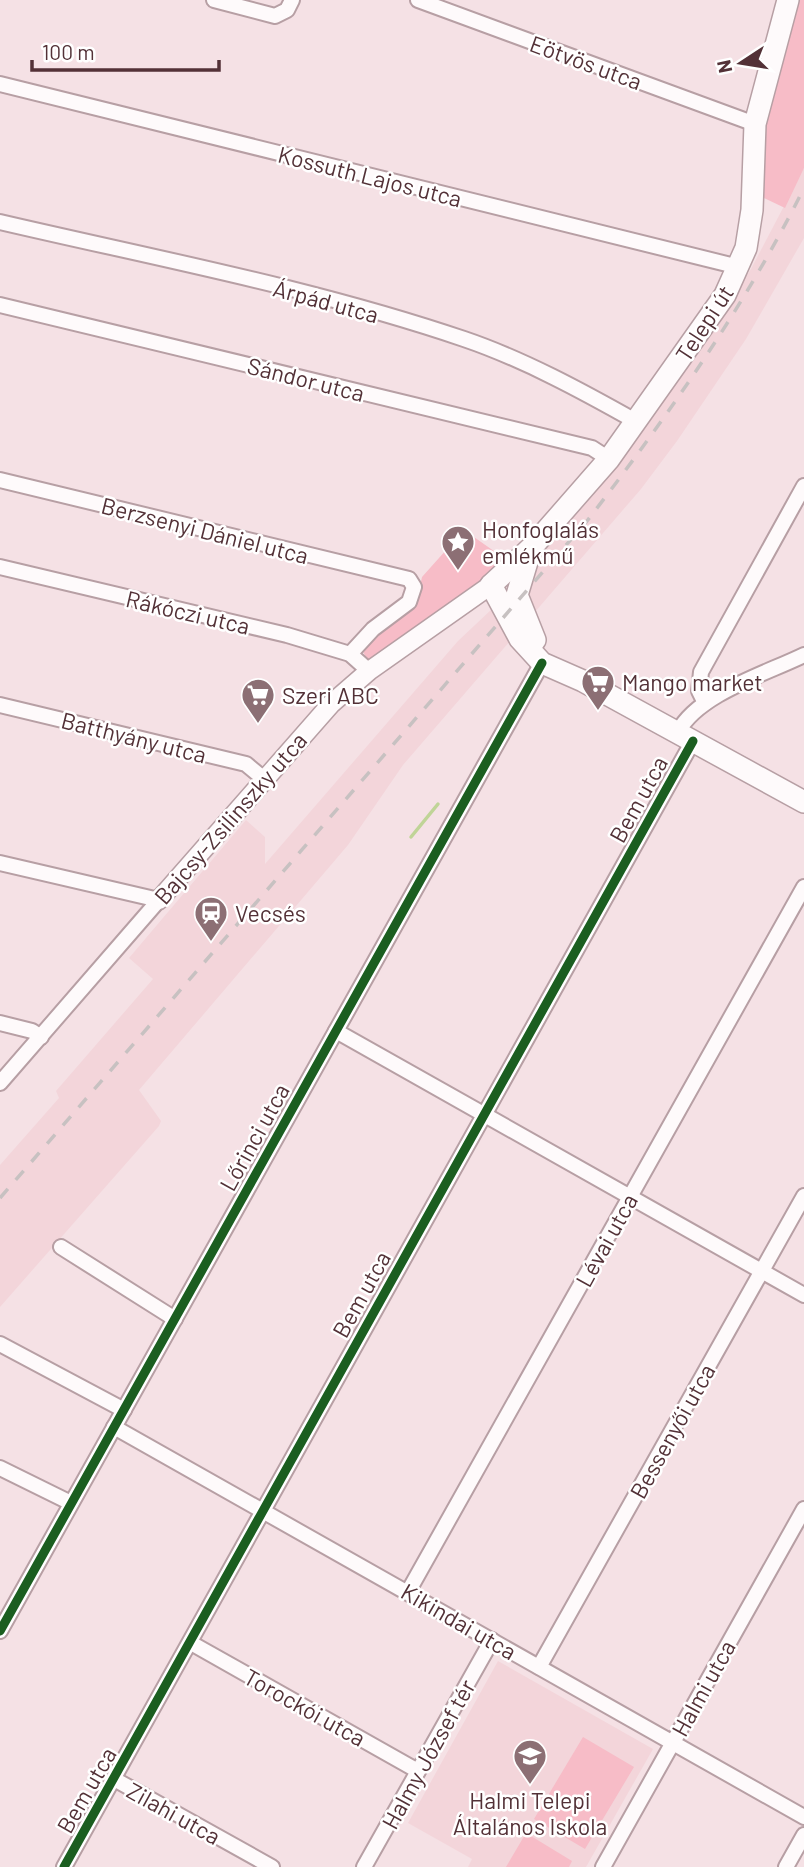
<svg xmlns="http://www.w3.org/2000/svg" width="804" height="1867" font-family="Barlow,sans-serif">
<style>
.built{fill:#f3d5da}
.green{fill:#f7bcc7}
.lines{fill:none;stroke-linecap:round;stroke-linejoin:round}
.stream{stroke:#c0d497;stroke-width:3.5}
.minor-casing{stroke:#b79fa4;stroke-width:18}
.tertiary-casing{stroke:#b79fa4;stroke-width:21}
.secondary-casing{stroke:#b79fa4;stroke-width:24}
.minor{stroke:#fefafb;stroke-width:14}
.tertiary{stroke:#fefafb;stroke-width:18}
.secondary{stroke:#fefafb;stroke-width:21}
.rail{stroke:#c7c1c1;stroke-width:3.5;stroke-dasharray:12 12;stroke-linecap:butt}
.cycleway-casing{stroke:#fff;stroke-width:13}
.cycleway{stroke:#1b5e20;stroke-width:9}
.labels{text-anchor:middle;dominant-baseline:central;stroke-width:5;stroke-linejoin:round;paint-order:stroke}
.street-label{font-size:23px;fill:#533137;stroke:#fff}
.poi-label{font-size:23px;fill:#533137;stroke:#fff;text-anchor:start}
</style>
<rect width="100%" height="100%" fill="#f5e1e5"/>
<g class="built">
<polygon points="804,168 804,238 746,339 677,441 641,489 403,765 348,845 139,1090 161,1121 159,1126 0,1307 0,1165 59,1098 56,1091 153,979 129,958 246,820 265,837 265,864 458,641 530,573 545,546 582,508 633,445 705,340 751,269"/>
<polygon points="498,1661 653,1749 586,1867 468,1867 472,1859 408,1823"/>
</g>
<g class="green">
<polygon points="793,0 804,0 804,168 785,208 764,198 764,116"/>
<polygon points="464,530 508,561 485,581 370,661 367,660 362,649 418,595 422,577"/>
<polygon points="583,1737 634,1767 585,1849 534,1819"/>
<polygon points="526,1833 572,1861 569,1867 506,1867"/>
</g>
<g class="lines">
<polyline class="stream" points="411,837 438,804"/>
<defs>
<g id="minor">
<polyline points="214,0 275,16 287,10 292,0"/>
<polyline points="418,0 755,124"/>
<polyline points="0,84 739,267"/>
<path d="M 0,222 C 154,258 314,288 464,339 C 523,359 582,391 637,422"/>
<polyline points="0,305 592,448 609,459"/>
<polyline points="0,480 409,579 414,587 409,602 373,629 350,654"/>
<polyline points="0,567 287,635 350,654 369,671"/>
<polyline points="705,703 699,691 701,672 804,486"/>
<polyline points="0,705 246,764 264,779"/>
<path d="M 678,732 C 698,694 765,674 804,655"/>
<polyline points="0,863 159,900 0,1083"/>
<polyline points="0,1023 32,1031 41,1037"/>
<polyline points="336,1031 804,1295"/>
<polyline points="61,1247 175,1319"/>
<polyline points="0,1344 124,1410"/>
<polyline points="114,1427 804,1817"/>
<polyline points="0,1468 71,1503"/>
<polyline points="408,1592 804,887"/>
<polyline points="0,1631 542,663"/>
<polyline points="191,1643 418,1771"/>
<polyline points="539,1667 804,1196"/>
<polyline points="114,1779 272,1867"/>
<polyline points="64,1867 693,741"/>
<polyline points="364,1867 492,1640"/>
<polyline points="603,1867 804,1509"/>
<polyline points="786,1867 804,1835"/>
</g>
<polyline id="tertiary" points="159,900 331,704 369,671 491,585"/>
<g id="secondary">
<polyline points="530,552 517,595 535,640"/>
<polyline points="491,585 532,547 609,459 725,295 746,248 752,210 755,124 788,0"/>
<polyline points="491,585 520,639 542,663 583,681 804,802"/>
</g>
</defs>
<use href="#minor" class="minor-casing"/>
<use href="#tertiary" class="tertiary-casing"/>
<use href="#secondary" class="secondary-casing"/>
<use href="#minor" class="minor"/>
<use href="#tertiary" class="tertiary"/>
<use href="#secondary" class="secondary"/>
<path class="rail" d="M 0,1198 L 587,521 C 668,416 745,306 804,188"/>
<defs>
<g id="cycleway">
<polyline points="0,1631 542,663"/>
<polyline points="64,1867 693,741"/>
</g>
</defs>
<use href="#cycleway" class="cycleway-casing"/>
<use href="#cycleway" class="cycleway"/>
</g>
<defs>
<symbol id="sight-pin" viewBox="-11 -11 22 30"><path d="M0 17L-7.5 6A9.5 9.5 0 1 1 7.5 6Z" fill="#8c6f74" stroke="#fff"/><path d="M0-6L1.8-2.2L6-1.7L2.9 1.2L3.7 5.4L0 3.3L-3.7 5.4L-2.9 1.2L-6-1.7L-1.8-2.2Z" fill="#fff"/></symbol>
<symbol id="supermarket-pin" viewBox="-11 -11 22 30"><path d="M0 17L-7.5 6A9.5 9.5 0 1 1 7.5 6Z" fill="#8c6f74" stroke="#fff"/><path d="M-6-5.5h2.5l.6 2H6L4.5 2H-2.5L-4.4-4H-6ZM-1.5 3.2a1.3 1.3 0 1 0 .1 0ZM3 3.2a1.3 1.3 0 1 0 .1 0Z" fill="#fff"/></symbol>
<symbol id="station-pin" viewBox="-11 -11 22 30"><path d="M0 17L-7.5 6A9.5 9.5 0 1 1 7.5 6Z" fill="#8c6f74" stroke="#fff"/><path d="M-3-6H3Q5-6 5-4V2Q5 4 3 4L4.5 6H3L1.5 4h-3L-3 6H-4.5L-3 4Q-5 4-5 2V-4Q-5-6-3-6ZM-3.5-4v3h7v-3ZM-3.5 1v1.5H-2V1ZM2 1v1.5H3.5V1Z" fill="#fff"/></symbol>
<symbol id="school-pin" viewBox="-11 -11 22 30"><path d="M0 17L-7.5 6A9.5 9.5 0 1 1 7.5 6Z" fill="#8c6f74" stroke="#fff"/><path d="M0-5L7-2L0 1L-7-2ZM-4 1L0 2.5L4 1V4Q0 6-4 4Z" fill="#fff"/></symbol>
</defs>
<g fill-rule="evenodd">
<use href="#sight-pin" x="439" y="523" width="38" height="52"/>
<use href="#supermarket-pin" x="579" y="663" width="38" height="52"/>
<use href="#supermarket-pin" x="239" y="676" width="38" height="52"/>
<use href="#station-pin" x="192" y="894" width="38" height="52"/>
<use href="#school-pin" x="511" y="1737" width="38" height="52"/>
</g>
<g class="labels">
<g class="street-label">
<text transform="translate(586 62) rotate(20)">Eötvös utca</text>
<text transform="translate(370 176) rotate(14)">Kossuth Lajos utca</text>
<text transform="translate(326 301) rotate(15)">Árpád utca</text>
<text transform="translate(704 323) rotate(-57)">Telepi út</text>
<text transform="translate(306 379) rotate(14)">Sándor utca</text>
<text transform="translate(205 530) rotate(14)">Berzsenyi Dániel utca</text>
<text transform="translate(188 612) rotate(13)">Rákóczi utca</text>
<text transform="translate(134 737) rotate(14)">Batthyány utca</text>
<text transform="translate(638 799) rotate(-61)">Bem utca</text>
<text transform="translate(230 818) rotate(-49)">Bajcsy-Zsilinszky utca</text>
<text transform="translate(254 1137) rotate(-61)">Lőrinci utca</text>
<text transform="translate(606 1240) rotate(-61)">Lévai utca</text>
<text transform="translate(361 1294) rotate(-61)">Bem utca</text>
<text transform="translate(672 1431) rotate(-61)">Bessenyői utca</text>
<text transform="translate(459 1621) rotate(30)">Kikindai utca</text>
<text transform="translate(703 1688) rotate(-61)">Halmi utca</text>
<text transform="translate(305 1707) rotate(29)">Torockói utca</text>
<text transform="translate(428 1754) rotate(-61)">Halmy József tér</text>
<text transform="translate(86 1790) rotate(-60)">Bem utca</text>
<text transform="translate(174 1813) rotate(29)">Zilahi utca</text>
</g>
<g class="poi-label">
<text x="482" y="529">Honfoglalás<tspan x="482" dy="26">emlékmű</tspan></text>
<text x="622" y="682">Mango market</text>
<text x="282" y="695">Szeri ABC</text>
<text x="235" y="913">Vecsés</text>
<text x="530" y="1800" text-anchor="middle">Halmi Telepi<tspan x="530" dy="26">Általános Iskola</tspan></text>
</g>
</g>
<g transform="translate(741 63) rotate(258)" stroke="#ffffff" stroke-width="5" paint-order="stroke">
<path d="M0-5L12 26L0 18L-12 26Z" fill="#533137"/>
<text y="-10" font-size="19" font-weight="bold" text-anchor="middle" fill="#533137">N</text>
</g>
<path d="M32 60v10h187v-10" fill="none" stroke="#533137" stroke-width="3.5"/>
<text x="42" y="60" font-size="21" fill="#533137" stroke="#ffffff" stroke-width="5" paint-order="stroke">100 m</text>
</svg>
